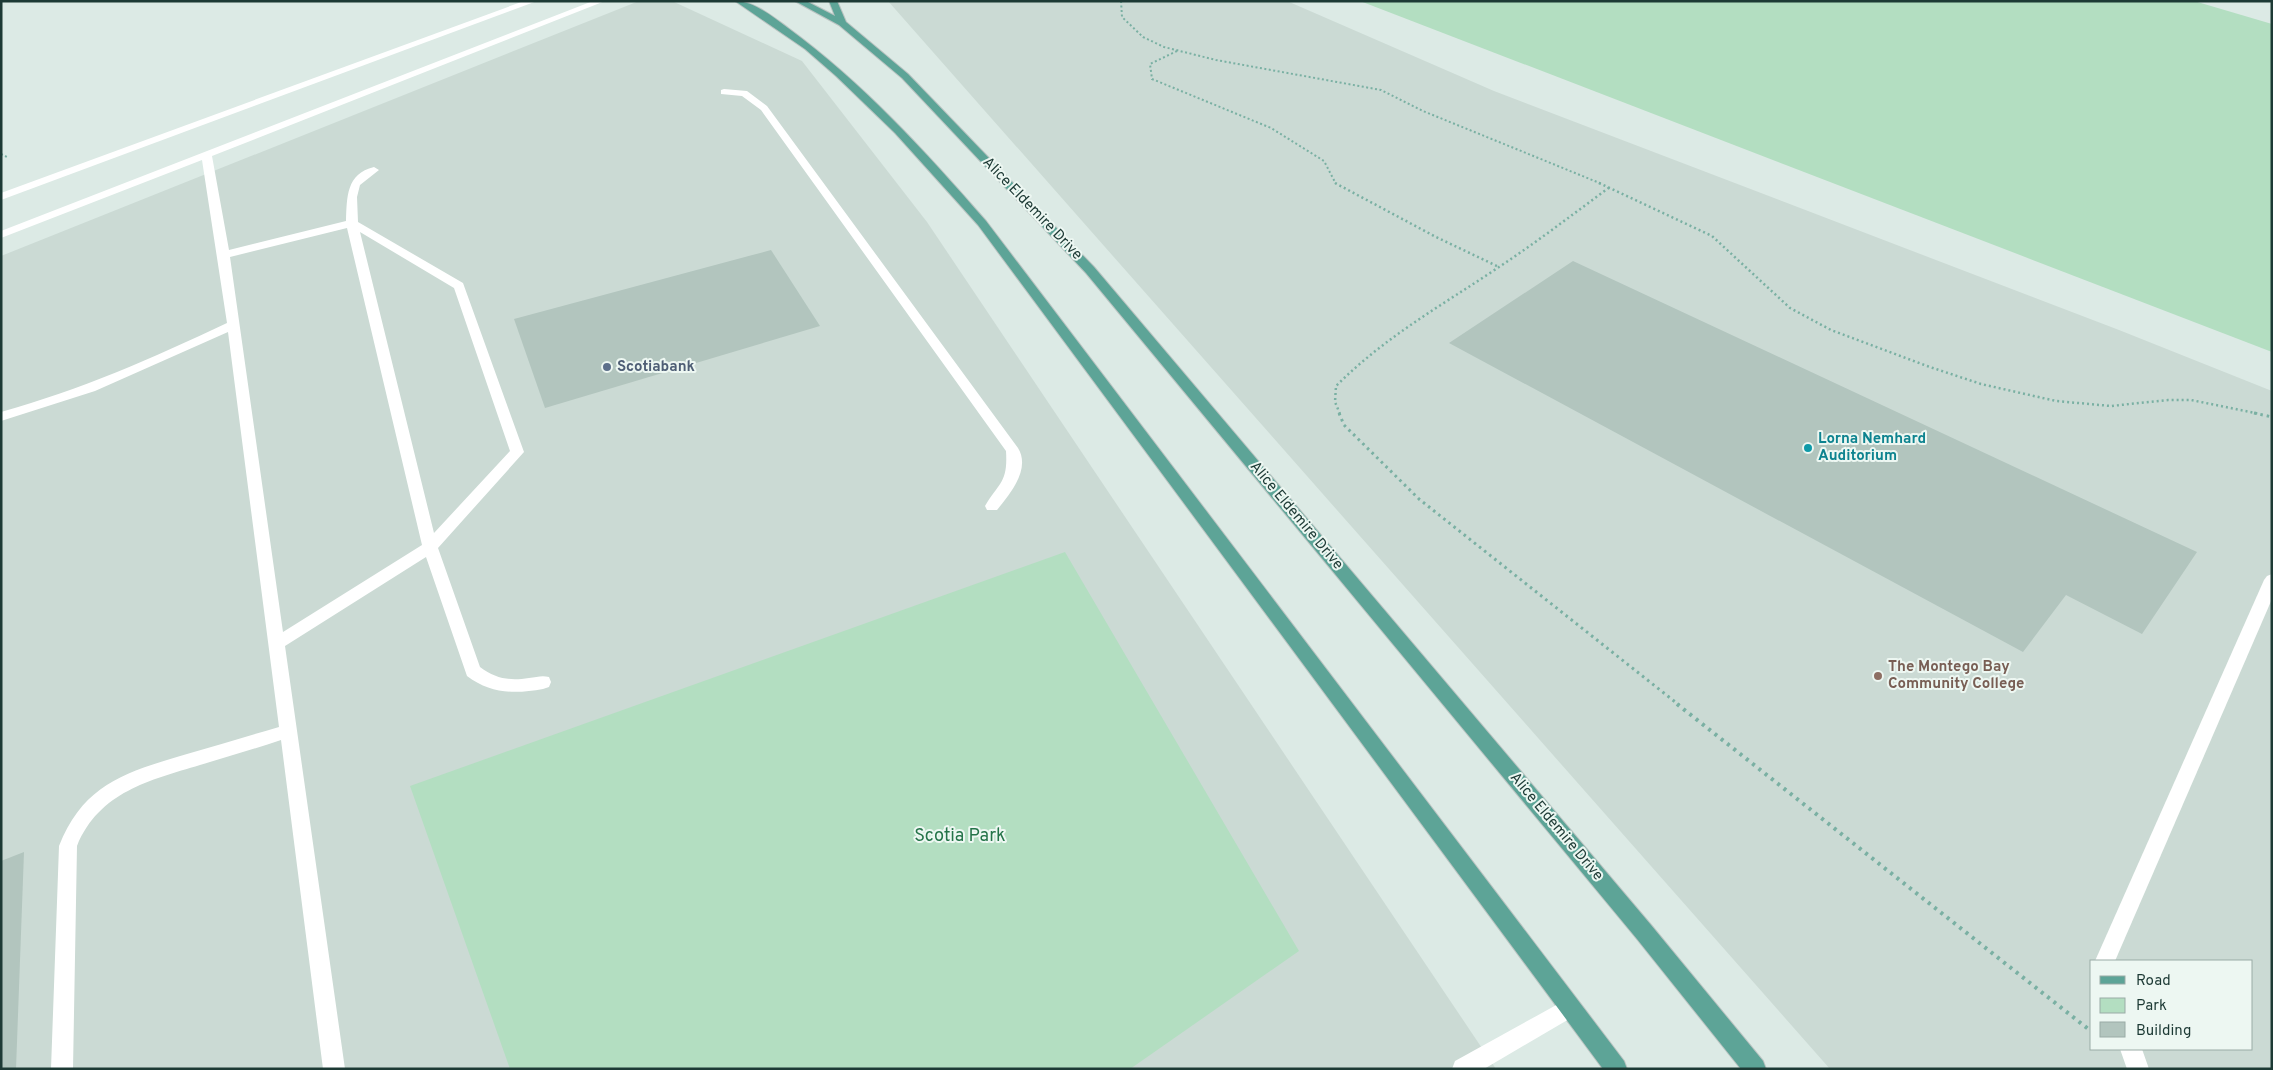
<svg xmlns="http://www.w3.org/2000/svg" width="2273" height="1070" font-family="Overpass,sans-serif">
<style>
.built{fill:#cbdad4;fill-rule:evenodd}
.green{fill:#b3dec1}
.building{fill:#b2c5be}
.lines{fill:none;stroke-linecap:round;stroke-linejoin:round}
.major-casing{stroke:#bbc4c2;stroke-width:2}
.path-far3{stroke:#7ab0a3;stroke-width:2;stroke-dasharray:2 2.5;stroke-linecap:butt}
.path-far2{stroke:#7ab0a3;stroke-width:2.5;stroke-dasharray:2 3;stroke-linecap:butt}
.path-far1{stroke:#7ab0a3;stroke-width:3;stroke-dasharray:2.5 4;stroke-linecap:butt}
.path{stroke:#7ab0a3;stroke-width:4;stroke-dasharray:3 5;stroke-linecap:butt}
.minor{fill:#fff;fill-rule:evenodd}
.major{fill:#5da497;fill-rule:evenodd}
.service-dot{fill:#5c6f8a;stroke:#edf7f2;stroke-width:2}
.culture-dot{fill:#0f9aa8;stroke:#edf7f2;stroke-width:2}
.education-dot{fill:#8d6e63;stroke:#edf7f2;stroke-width:2}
.labels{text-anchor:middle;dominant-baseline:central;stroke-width:4;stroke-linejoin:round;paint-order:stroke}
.street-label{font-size:15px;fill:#1d3a35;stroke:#edf7f2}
.service-label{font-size:15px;font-weight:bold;fill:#4e5e75;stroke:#edf7f2;text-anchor:start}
.culture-label{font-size:15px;font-weight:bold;fill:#0d838f;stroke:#edf7f2;text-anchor:start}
.education-label{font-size:15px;font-weight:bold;fill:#785e54;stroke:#edf7f2;text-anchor:start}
.near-park-label{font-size:18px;fill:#257449;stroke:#edf7f2}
</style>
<rect width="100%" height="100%" fill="#dceae5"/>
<g class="built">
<polygon points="639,1 672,1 802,61 927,222 1496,1069 1,1069 1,256"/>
<path d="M 888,1 L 1287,1 L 1494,91 L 2119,330 L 2272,391 L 2272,1069 L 1830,1069 ZM 2092,961 L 2252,961 L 2252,1049 L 2092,1049 Z"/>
</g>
<g class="green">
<polygon points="1360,1 2194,1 2272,24 2272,352"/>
<polygon points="1065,552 1299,951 1130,1069 510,1069 410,786"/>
</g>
<g class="building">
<polygon points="771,250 820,326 545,408 514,319"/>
<polygon points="1573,261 2197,552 2142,634 2066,595 2023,652 1449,343"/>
<polygon points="24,852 16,1069 1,1069 1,861"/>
</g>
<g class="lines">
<defs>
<g id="major">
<path d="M 735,1 C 754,1 773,17 788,28 C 863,83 925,151 986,221 L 1624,1061 L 1627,1069 L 1603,1069 L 978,225 L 895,133 L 836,76 L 805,49 Z"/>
<polygon points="795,1 806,1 835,16 829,1 837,1 846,22 908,74 1094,267 1651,925 1763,1061 1766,1069 1741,1069 1637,939 1086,273 902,78 839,25"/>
</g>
</defs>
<use href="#major" class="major-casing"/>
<g class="path-far3">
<polyline points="1121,1 1122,17 1143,37 1164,47 1216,60 1381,90 1423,111 1602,184"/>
<polyline points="1177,51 1150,64 1152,79 1271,128 1324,161 1336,184"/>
<polyline points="1,154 9,158"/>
</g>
<g class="path-far2">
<polyline points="1335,183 1436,237 1499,267"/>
<polyline points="1599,183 1712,236 1790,308 1831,330 1927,366 1981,384 2056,401 2111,406 2168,400 2191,400 2260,414"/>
<path d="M 1340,414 L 1335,402 L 1336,386 C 1386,336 1441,306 1499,267 C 1537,242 1573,214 1610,187"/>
</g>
<g class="path-far1">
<polyline points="1339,413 1344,425 1419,499 1679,705"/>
<polyline points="2254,413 2272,417"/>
</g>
<polyline class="path" points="1677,704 2092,1032"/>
<g class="minor">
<polygon points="524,1 537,1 1,200 1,193"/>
<path d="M 593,1 L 605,1 L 212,156 L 229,250 L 346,221 C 347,197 346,174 374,167 L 379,170 L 360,185 L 357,197 L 358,222 L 463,283 L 524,452 L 438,548 L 480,667 C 496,679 510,681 529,678 C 537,677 542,675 549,677 L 551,682 L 549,687 L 543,689 C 515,694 491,694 467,676 L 426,557 L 285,646 L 345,1069 L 323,1069 L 281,740 C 254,749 227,757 200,765 C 150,780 99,792 77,846 L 73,1069 L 51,1069 L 59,846 C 84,783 127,772 187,754 C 218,745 248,736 279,727 L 228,332 L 95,391 L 1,421 L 1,412 C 80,390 153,358 227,323 L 202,160 L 1,238 L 1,231 ZM 347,228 L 422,545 L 283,632 L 230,257 ZM 360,232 L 454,288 L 510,451 L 434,533 Z"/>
<path d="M 724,89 L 747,91 L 767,106 L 1018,448 C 1031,469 1010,494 997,510 L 987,510 L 985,506 C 999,482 1008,483 1006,451 L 761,110 L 742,96 L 721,94 L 721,90 Z"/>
<polygon points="2272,574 2272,599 2115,961 2095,961 2264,580 2267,576"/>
<polygon points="1569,998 1576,1001 1579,1008 1576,1015 1484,1069 1452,1069 1455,1061"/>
<polygon points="2120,1049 2142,1049 2149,1069 2127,1069"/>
</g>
<use href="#major" class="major"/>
</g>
<circle class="service-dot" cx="607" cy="367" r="5"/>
<circle class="culture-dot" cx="1808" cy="448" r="5"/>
<circle class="education-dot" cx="1878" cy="676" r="5"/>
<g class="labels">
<g class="street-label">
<text transform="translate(1032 209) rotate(46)">Alice Eldemire Drive</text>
<text transform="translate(1296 516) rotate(50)">Alice Eldemire Drive</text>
<text transform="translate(1556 827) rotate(50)">Alice Eldemire Drive</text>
</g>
<g class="service-label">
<text x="617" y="367">Scotiabank</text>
</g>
<g class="culture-label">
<text x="1818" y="439">Lorna Nemhard<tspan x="1818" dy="17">Auditorium</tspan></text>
</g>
<g class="education-label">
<text x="1888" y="667">The Montego Bay<tspan x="1888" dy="17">Community College</tspan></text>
</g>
<g class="near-park-label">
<text x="960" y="836">Scotia Park</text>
</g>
</g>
<rect width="2273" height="1070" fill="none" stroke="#1d3a35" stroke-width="5"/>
<rect x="2090" y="960" width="162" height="90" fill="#edf7f2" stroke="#9aaba6"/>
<rect x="2100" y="976" width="25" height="8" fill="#5da497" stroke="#9aaba6"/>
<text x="2136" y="985" font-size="15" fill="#1d3a35">Road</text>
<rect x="2100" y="998" width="25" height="15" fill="#b3dec1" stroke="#9aaba6"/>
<text x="2136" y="1010" font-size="15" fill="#1d3a35">Park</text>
<rect x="2100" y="1022" width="25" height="15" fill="#b2c5be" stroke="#9aaba6"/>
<text x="2136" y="1035" font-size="15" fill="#1d3a35">Building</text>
</svg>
